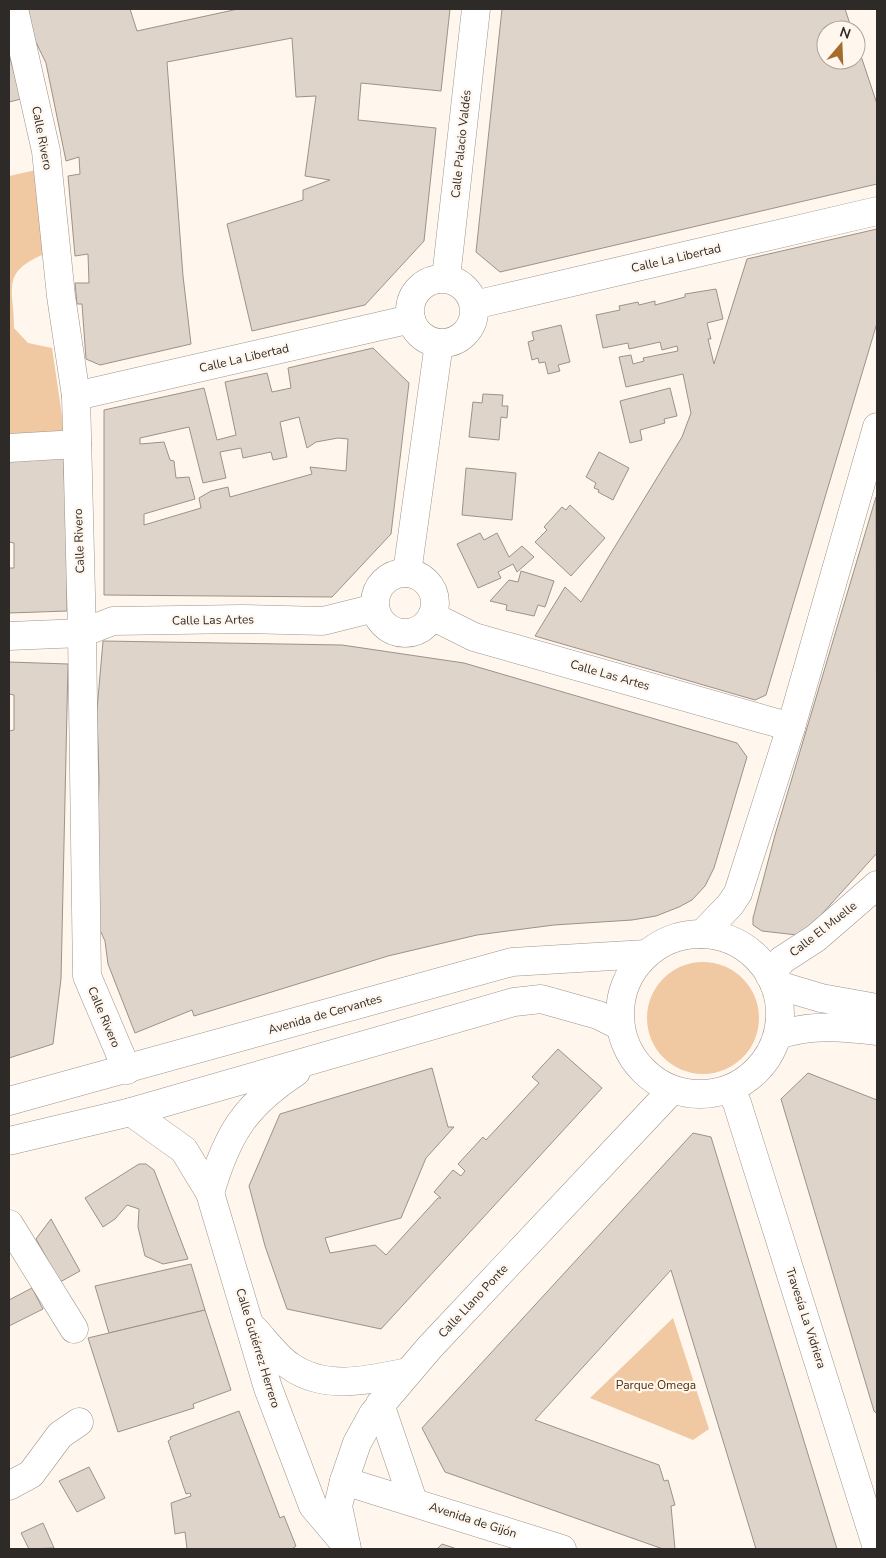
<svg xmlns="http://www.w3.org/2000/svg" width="886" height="1558" font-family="'Nunito Sans',sans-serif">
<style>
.green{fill:#f0c9a3}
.building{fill:#ded4ca;stroke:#9c9289;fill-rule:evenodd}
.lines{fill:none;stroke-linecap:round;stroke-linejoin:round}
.street-casing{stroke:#9d948b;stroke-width:29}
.primary-casing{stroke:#9d948b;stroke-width:29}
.highway-casing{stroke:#9d948b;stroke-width:29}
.street{stroke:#fff;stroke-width:28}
.primary{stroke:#fff;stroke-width:28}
.highway{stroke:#fff;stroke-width:28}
.labels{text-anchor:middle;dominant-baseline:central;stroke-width:4.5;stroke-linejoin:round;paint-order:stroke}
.street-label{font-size:12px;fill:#2e2a27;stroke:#fff6ee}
.park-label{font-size:12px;fill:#4f2f08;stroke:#fff6ee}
</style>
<rect width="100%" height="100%" fill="#fff6ee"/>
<g class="green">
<path d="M 36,170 L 44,254 C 0,273 14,288 14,328 L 28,343 L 52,348 L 65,436 L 9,438 L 9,176 Z"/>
<circle cx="703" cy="1018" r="56"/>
<polygon points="673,1318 709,1429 693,1440 590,1398"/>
</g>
<g class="building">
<polygon points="26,9 130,9 137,31 238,9 450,9 441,91 361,83 358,120 436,128 424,241 365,305 252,331 227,224 303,200 303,190 330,180 305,176 316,96 296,97 292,38 167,62 183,276 191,344 100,365 86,359 82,304 77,304 75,283 89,283 88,254 75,256 68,176 80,174 79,157 66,161 46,63 29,28"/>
<polygon points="502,9 845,9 852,30 826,30 826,60 856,60 856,41 877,104 877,184 500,272 476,252"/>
<polygon points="9,54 21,99 9,102"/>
<polygon points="877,229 877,323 766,695 755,700 535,636 565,587 581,602 682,437 691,413 683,374 626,387 619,357 631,355 633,364 644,361 643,358 678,351 677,346 662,350 660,342 629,349 628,343 603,348 596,315 620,310 619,306 638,302 639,305 655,301 655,305 685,297 685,294 716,289 723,319 707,323 711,339 708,339 714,364 747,259"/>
<polygon points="561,325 570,362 558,365 560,371 548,374 545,362 539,363 538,358 532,360 528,342 534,340 532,332"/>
<path d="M 373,348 L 409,383 L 391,534 L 332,597 L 104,595 L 104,410 L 204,388 L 217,440 L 236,435 L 225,382 L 267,373 L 272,392 L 291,388 L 288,368 ZM 299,417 L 307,448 L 316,442 L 338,438 L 348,439 L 346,471 L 310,467 L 312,474 L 230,497 L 228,487 L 211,491 L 199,498 L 201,508 L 144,525 L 144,514 L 195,499 L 189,477 L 176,478 L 174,461 L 170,460 L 164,442 L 140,444 L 140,438 L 189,427 L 203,483 L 226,478 L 220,452 L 241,448 L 243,458 L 271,452 L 273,460 L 287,457 L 280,422 Z"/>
<polygon points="670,388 677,416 664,419 665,423 640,430 642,440 630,443 620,401"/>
<polygon points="483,394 503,395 502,406 508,406 507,418 501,417 499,440 469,437 473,402 482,403"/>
<polygon points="63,451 67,532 67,611 9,613 9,568 14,568 14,543 9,542 9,456"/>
<polygon points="599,452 629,468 613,500 598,492 599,490 594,488 596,483 586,477"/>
<polygon points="466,468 516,473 512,520 462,515"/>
<polygon points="876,497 877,853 812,925 797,935 762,931 753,925 753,918 775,835"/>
<polygon points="570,505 605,538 571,576 535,542 547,530 544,527 562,507 566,510"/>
<polygon points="480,533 484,540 497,533 509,557 522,546 534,557 517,572 513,564 498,572 501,578 478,588 457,544"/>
<polygon points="521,571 554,581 545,607 538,605 534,616 506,610 507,605 490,601 509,580 518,582"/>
<polygon points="103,641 342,645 464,663 737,743 747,757 714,868 705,886 692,900 679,907 656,916 632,920 554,925 477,935 388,956 194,1016 192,1010 135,1033 108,964 105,941 99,928 95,928 99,781 97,710"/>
<polygon points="9,662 68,664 61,979 53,1044 9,1058 9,731 14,730 14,695 9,694"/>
<polygon points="558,1049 602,1088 381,1329 287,1309 265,1246 249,1186 280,1114 432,1068 448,1127 454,1127 426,1158 401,1218 325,1238 330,1253 375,1245 386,1255 438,1198 441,1198 434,1192 453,1170 461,1176 465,1171 458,1164 483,1137 486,1140 539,1083 532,1077"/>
<polygon points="808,1073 877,1100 877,1414 874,1411 781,1099"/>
<polygon points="693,1133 711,1137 837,1549 756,1549 671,1270 535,1420 659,1465 664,1481 668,1480 675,1505 671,1506 675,1549 663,1549 445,1472 422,1428"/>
<polygon points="139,1164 146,1164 154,1170 188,1259 163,1264 145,1256 138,1227 139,1209 127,1205 115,1219 103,1227 85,1198"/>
<polygon points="51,1219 80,1271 60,1282 36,1239"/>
<polygon points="191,1264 205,1310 109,1333 95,1286"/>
<polygon points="32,1288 43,1309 9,1326 9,1300"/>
<polygon points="205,1310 231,1390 193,1404 194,1408 118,1432 88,1338"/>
<polygon points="239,1411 280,1518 284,1516 296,1546 292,1549 187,1549 185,1532 175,1534 171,1503 191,1496 190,1493 186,1494 168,1441 171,1439 170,1437"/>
<polygon points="89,1467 105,1498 77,1512 59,1481"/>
<polygon points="43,1523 54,1548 29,1549 21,1533"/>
<polygon points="442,1544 457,1549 437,1549"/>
</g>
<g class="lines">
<defs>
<g id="street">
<polyline points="14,9 46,151 61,296 76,396 82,633 87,976 127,1070"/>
<polyline points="446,278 476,9"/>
<circle cx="442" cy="311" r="32"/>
<polyline points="474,305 877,211"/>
<polyline points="76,396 411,319"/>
<polyline points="9,448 77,444"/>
<polyline points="407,573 439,343"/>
<circle cx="405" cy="603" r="30"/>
<polyline points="432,616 474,637 791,727"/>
<polyline points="9,636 82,633 113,621 242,619 323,621 375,608"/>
<polyline points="730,1089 737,1103 877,1548"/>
<polyline points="9,1101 512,962 646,954"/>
<polyline points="131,1112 184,1150 210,1193 268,1388 313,1506 346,1545"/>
<polyline points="9,1141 131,1112 514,1002 541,999 598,1015 620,1026"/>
<path d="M 210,1193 C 227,1135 244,1106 296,1072"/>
<polyline points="9,1224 74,1329"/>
<path d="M 252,1327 C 264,1339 276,1357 290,1366 C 325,1391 369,1380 408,1372"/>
<polyline points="380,1404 413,1501"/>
<polyline points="344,1481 562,1549"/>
<polyline points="9,1486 31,1474 60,1435 79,1422"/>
</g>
<g id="primary">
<circle cx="700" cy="1014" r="80"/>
<polyline points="702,934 730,905 738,893 791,727 877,427"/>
<polyline points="770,976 782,960 816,938 877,885"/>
<polyline points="347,1549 338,1506 344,1481 357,1443 373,1414 430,1347 672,1090"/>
</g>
<g id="highway">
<polyline points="774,984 821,998 877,1008"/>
<path d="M 778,1035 C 813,1024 841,1027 877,1031"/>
</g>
</defs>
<use href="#street" class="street-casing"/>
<use href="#primary" class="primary-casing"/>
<use href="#highway" class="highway-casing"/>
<use href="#street" class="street"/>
<use href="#primary" class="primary"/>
<use href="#highway" class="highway"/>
</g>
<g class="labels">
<g class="street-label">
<text transform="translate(42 138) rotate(79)">Calle Rivero</text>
<text transform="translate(461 144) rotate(-84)">Calle Palacio Valdés</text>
<text transform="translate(676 258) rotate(-13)">Calle La Libertad</text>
<text transform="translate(244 358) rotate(-13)">Calle La Libertad</text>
<text transform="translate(79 541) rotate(-92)">Calle Rivero</text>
<text transform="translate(213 620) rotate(-1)">Calle Las Artes</text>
<text transform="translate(610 675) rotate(16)">Calle Las Artes</text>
<text transform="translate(823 929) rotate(-38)">Calle El Muelle</text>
<text transform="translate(325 1014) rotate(-16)">Avenida de Cervantes</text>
<text transform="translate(104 1017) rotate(67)">Calle Rivero</text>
<text transform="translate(473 1301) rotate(-47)">Calle Llano Ponte</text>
<text transform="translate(806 1318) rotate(72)">Travesía La Vidriera</text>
<text transform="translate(258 1348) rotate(73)">Calle Gutiérrez Herrero</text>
<text transform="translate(473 1520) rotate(18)">Avenida de Gijón</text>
</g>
<g class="park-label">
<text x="656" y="1385">Parque Omega</text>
</g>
</g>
<rect width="886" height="1558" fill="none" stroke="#2e2a27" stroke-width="20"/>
<g transform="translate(841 45) rotate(19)"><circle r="24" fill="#fff6ee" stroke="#aba49e"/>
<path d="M0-4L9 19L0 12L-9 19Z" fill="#a56b2a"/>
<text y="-8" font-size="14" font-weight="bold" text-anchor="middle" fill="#2e2a27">N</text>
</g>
</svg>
